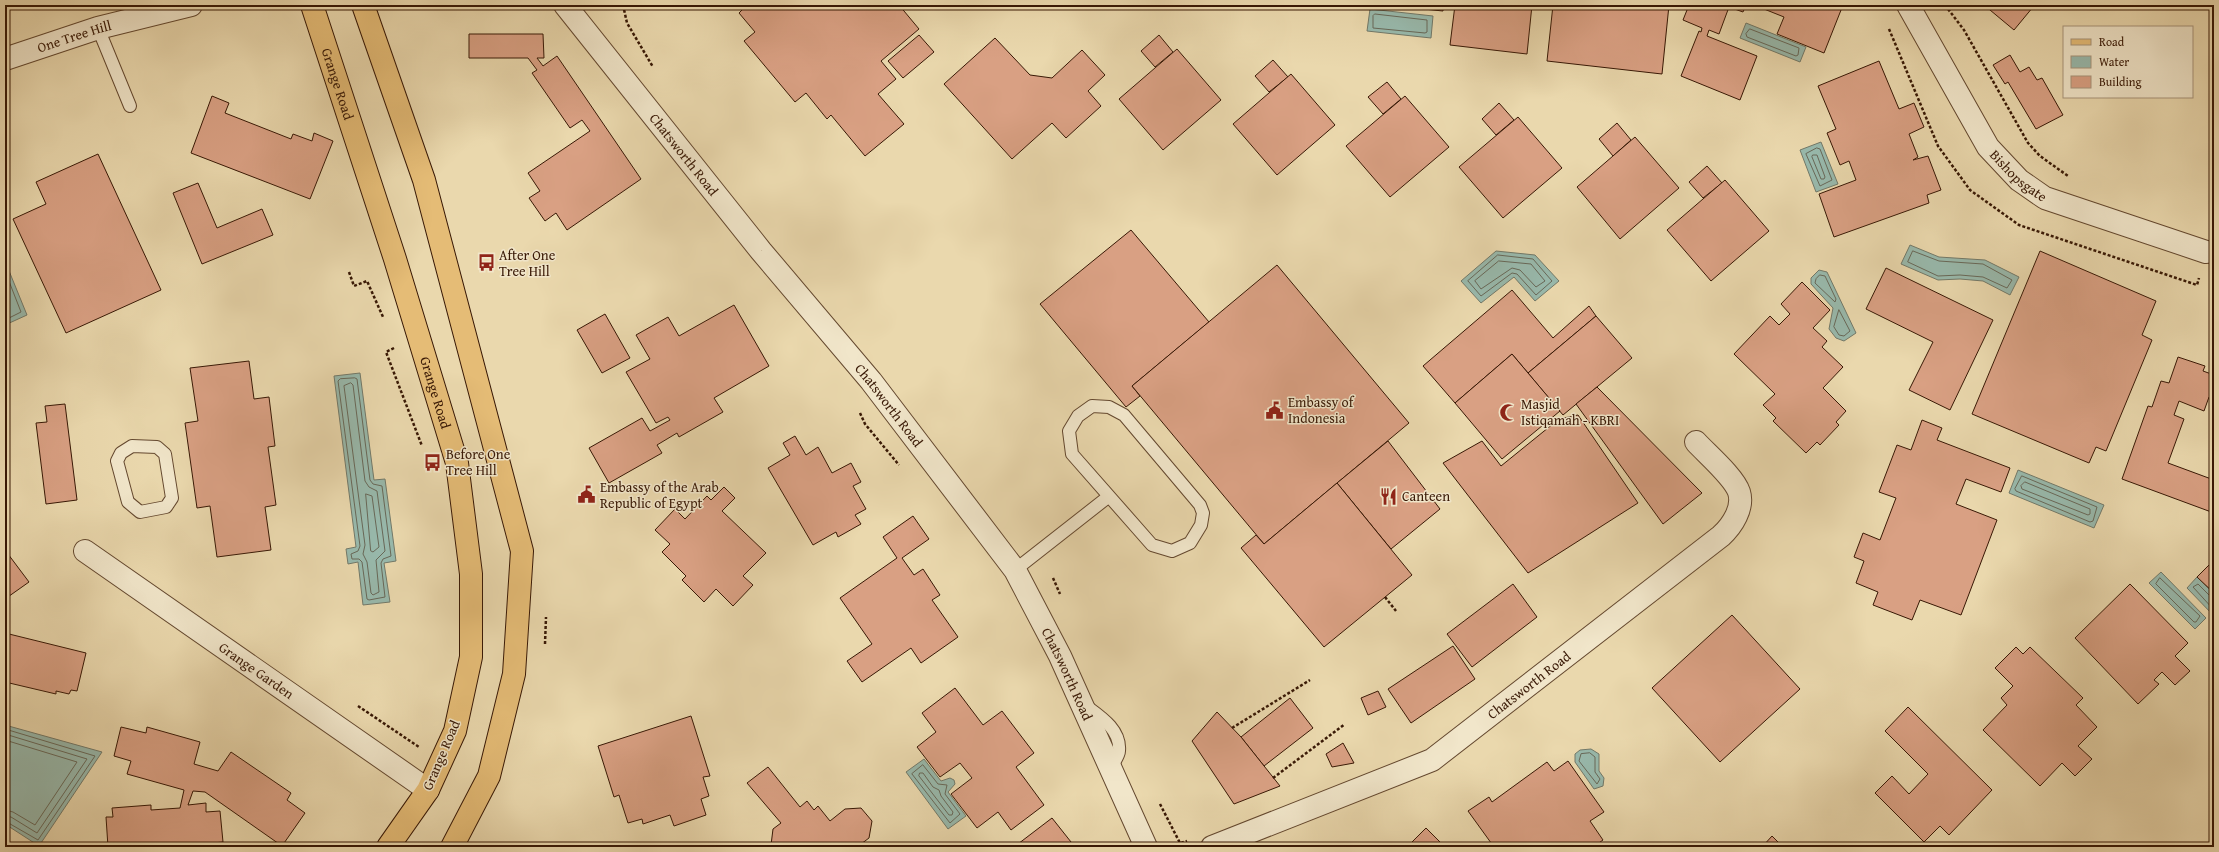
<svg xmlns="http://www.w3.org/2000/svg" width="2219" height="852" font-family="'Gentium Book Plus',serif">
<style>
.water{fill:#98b9ac;stroke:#727969}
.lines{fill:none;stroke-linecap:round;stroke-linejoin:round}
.shore{stroke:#686858;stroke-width:1}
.building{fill:#d9a083;stroke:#381805}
.lane-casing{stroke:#64482f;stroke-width:14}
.street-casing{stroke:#64482f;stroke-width:24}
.primary-casing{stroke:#381805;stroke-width:24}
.path{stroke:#381805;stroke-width:2.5;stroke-dasharray:3 2;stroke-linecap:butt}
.lane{stroke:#f1e6ca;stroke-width:12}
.street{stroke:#f1e6ca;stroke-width:22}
.primary{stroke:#e5bc76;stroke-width:22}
.labels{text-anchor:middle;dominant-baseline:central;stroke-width:3;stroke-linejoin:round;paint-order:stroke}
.street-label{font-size:14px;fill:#381805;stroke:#f1e6ca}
.poi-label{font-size:14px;fill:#381805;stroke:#f1e6ca;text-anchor:start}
</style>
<rect width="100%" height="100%" fill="#ead8ad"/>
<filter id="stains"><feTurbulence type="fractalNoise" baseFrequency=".005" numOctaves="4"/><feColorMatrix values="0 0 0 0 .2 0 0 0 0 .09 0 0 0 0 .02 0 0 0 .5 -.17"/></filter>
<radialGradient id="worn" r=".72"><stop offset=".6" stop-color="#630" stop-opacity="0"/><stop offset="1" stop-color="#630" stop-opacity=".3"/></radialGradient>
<g class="water">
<polygon points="1370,9 1433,16 1431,38 1367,31"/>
<polygon points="1746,23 1806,47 1800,62 1740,38"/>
<polygon points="1821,142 1838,184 1816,192 1800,150"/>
<polygon points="1910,245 1939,257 1985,260 2019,277 2010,295 1983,281 1960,279 1938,280 1901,264"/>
<polygon points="1496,251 1535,255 1559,281 1535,301 1514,277 1481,303 1461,281"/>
<polygon points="5,261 27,315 5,325"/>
<polygon points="1819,270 1827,272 1856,333 1844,341 1836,338 1829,329 1833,308 1811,284 1811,278"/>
<polygon points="360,373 374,480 385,479 396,561 384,563 390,602 363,605 358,562 348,564 346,549 356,547 334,376"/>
<polygon points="2018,470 2104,505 2094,528 2009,493"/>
<polygon points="2161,572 2206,618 2195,629 2149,583"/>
<polygon points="2197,577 2214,594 2214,616 2187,588"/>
<polygon points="5,725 102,752 39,846 5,824"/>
<polygon points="1591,749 1599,754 1599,771 1604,778 1603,786 1594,789 1575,762 1575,754 1580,750"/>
<polygon points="924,759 941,781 950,778 954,780 955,784 948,792 966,816 948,829 906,772"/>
</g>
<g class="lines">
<g class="shore">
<polygon points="1375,14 1427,20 1427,32 1425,33 1373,28 1373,16"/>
<polygon points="1750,29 1799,48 1798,55 1796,56 1747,37 1746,34"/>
<polygon points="1817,148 1820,149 1832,180 1820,186 1806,154"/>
<polygon points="1813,155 1817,155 1825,177 1824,179 1821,179 1812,157"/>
<polygon points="1913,251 1939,261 1983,264 2012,280 2007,288 1983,277 1960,275 1938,276 1908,262"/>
<polygon points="1498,255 1533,259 1552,281 1536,295 1517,274 1512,273 1481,296 1468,281"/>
<polygon points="1499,261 1531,264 1545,281 1536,287 1520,270 1512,268 1481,289 1475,281"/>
<polyline points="5,271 21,312 5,320"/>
<polygon points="1820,275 1825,276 1836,299 1835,302 1815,283 1816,279"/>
<polygon points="1839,310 1850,331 1844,336 1839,335 1834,327"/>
<polygon points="355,378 357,379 370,480 373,484 382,486 391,556 383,559 381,563 385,597 369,600 367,599 362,562 359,559 352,559 351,554 358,551 360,546 338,381 340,379"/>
<polygon points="351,383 353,385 365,481 369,487 377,491 385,551 376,560 379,592 373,595 371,593 367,562 363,554 365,545 344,386"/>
<polygon points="2022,476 2097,507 2093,521 2090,522 2016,491 2015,489"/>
<polygon points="2025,482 2090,509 2090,514 2088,515 2022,489 2021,486"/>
<polygon points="366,494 372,496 379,547 373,552 371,551"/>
<polygon points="2160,578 2200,616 2196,622 2194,622 2156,584"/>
<polyline points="2214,597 2210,596 2198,584 2193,587 2214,610"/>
<polyline points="5,729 95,756 38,840 5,821"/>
<polyline points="5,734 87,759 37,833 11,817 5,816"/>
<polyline points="5,740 77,762 35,825 13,812 5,810"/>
<polygon points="1590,753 1595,757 1595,772 1600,779 1597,784 1579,761 1581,754"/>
<polygon points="923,765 938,784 947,785 945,794 960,814 950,823 912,774"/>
<polygon points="920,773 923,773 933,787 939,790 941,796 953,812 952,815 949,815 919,776"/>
</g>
</g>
<g class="building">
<polygon points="738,5 899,5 919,29 881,61 896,79 878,94 904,124 865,156 831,115 827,119 806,93 795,102 744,41 755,32 739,13 742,10"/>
<polygon points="1385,5 1443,5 1443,11"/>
<polygon points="1455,5 1532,5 1527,54 1450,45"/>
<polygon points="1553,5 1669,5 1662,74 1547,61"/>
<polygon points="1689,5 1746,5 1743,12 1729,7 1719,34 1709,30 1707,36 1757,56 1740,100 1681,76 1699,31 1701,32 1702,28 1683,20"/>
<polygon points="1754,5 1843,5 1824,53 1777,34 1784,17"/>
<polygon points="1984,5 2030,5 2033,7 2014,30"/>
<polygon points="469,34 543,34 544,58 537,58 543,66 557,56 641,179 567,230 556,213 545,221 529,198 540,191 528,173 590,131 582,120 570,128 532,73 537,70 528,58 469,58"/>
<polygon points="919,35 934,52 903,78 888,61"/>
<polygon points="1159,35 1173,52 1155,67 1141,51"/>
<polygon points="995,38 1030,75 1052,78 1082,50 1105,75 1088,91 1101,106 1066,138 1052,123 1012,159 944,84"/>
<polygon points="1177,49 1221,100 1163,150 1119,99"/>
<polygon points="2010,55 2020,72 2029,67 2037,80 2042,78 2063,115 2036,129 2008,82 2005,84 1993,65"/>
<polygon points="1273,60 1288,77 1269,92 1255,76"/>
<polygon points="1879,61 1899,109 1914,103 1924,127 1909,134 1918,157 1913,160 1928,156 1941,190 1927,195 1929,203 1834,237 1819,194 1856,180 1849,161 1840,165 1827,133 1836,129 1818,86"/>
<polygon points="1291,74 1335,125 1277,175 1233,124"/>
<polygon points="1387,82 1401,99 1383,114 1368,97"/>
<polygon points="212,96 229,103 225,113 291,139 293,134 312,141 314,133 333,141 310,199 191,153"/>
<polygon points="1405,96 1449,147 1390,197 1346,146"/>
<polygon points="1499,103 1514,120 1496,135 1482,119"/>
<polygon points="1518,117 1562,168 1503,218 1459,167"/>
<polygon points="1617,123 1631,140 1613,156 1599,139"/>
<polygon points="1635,137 1679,188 1620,239 1577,187"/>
<polygon points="98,154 161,290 66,333 13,219 46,204 36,182"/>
<polygon points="1707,166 1722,183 1703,198 1689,182"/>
<polygon points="1725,180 1769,231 1711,281 1667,230"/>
<polygon points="198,183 217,228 262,209 273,235 202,264 173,193"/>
<polygon points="1131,230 1209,322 1132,386 1140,396 1126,407 1040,304"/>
<polygon points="2040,251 2156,301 2142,335 2152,340 2106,451 2096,447 2089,463 1972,414"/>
<polygon points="1277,265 1409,423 1264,544 1132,386"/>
<polygon points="1886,268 1993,320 1950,410 1909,390 1933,342 1866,309"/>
<polygon points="1802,282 1830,310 1813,328 1827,341 1822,347 1843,367 1823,388 1846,411 1836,422 1839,425 1820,445 1817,442 1806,453 1773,421 1776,418 1763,405 1775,394 1734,354 1770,316 1779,325 1790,314 1781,304"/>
<polygon points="1512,290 1553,338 1589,306 1596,316 1528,373 1512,354 1455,403 1423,366"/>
<polygon points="734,305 769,366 714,398 723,412 679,437 677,433 657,445 662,453 609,483 589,448 642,418 650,431 670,420 668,417 656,423 626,372 650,359 636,335 668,317 679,336"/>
<polygon points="605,314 630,358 602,373 577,330"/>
<polygon points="1596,316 1632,358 1563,415 1528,373"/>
<polygon points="1512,354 1560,411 1502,459 1455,403"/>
<polygon points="2178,357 2205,366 2203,371 2214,375 2214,399 2209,397 2204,411 2179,401 2174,415 2184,419 2168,463 2214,480 2214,513 2122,479 2148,406 2152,407 2161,381 2169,383"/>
<polygon points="249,361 254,399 269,397 275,446 268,447 276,505 265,507 271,550 217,557 210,506 197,508 185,423 198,421 190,368"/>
<polygon points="1597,387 1702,493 1663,524 1576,404"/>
<polygon points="65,404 77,500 46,504 36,423 47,422 45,406"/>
<polygon points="1578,415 1638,503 1528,573 1443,463 1482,441 1501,466 1559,419"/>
<polygon points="1922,420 1942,428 1937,440 2010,468 2001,492 1966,479 1956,504 1997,520 1961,615 1920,600 1912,620 1873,605 1878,592 1856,583 1864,561 1854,557 1863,533 1880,540 1896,498 1879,492 1897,445 1911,450"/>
<polygon points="795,436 806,455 818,447 832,473 851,463 861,482 853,486 866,509 855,515 861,524 838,537 836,532 813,545 768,468 790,455 783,443"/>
<polygon points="1388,441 1440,509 1391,549 1337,483"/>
<polygon points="1337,483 1412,575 1324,647 1241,548 1256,535 1264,544"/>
<polygon points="724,487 735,498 722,511 766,553 743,576 753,585 733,606 716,589 704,602 682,580 686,576 662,552 670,544 655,530 675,509 685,519 707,496 711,500"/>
<polygon points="913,516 929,539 902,558 914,575 923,569 940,595 932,600 958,637 921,663 911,648 862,682 847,661 872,644 840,598 897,558 883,537"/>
<polygon points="5,550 29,582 5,599"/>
<polygon points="2214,560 2214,591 2213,592 2197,577"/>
<polygon points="1513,584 1537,617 1472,667 1447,634"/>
<polygon points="2130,584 2188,643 2175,656 2190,671 2175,685 2162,672 2154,680 2159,684 2138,704 2075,638"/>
<polygon points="1732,615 1800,689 1720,762 1652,688"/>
<polygon points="5,633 86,653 77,691 71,690 69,694 56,691 56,694 5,682"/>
<polygon points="1453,646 1475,679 1411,723 1388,689"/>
<polygon points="2016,647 2023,654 2030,647 2083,698 2076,705 2097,727 2078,746 2092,759 2075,776 2062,763 2040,786 1983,730 2007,705 2001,698 2013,686 1995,668"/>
<polygon points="955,688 983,725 1002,711 1034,753 1016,767 1044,805 1011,830 998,812 977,828 951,794 972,778 960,763 940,777 917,747 936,732 922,713"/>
<polygon points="1378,691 1386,707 1368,715 1361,698"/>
<polygon points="1290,698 1313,728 1264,766 1241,737"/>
<polygon points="1908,707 1992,790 1949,835 1940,826 1924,842 1875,793 1892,776 1909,794 1928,774 1885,731"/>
<polygon points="1217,712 1241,737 1280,786 1234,804 1192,741"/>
<polygon points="691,716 710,776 703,777 709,796 701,799 706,815 674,826 670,815 643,824 642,819 628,823 619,795 614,797 598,746"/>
<polygon points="121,727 146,733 147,727 200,742 194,764 218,771 231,752 291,793 287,800 305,813 282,846 205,792 193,791 188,805 206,803 206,812 220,811 223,842 213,843 214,847 108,847 106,817 113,817 112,808 151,805 151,810 180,808 184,790 127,774 131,761 114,756"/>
<polygon points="1343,743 1354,763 1332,767 1326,754"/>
<polygon points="1568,761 1604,812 1590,821 1603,840 1593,847 1494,847 1468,811 1489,797 1492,802 1547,762 1554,771"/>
<polygon points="768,767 800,807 807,801 814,810 818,806 830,821 845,809 861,808 872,821 869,838 857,847 769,847 771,845 773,829 781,823 747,783"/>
<polygon points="1052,818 1075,847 1014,847"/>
<polygon points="1426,828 1445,847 1411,847 1409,845"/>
<polygon points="1772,836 1783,847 1762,847"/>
</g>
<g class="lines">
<defs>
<g id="lane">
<polyline points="98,28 130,106"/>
<polygon points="1092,406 1109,407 1124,415 1200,505 1203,513 1201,525 1190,543 1172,551 1152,545 1072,454 1069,431 1078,416"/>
<polygon points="132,446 157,447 165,454 172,498 166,507 140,512 128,502 117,461 121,453"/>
<polyline points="1015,570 1108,497"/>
<path d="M 1086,706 C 1101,717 1121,730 1119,751 C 1119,756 1113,763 1111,768"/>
</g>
<g id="street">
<path id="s1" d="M 565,5 L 761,251 L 871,381 L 1015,570 L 1060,656 L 1146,847"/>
<path id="s2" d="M 1908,5 L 1988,147 L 2019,180 L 2045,198 L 2206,252"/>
<path id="s3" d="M 5,59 L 98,28 L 191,5"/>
<path id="s4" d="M 85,551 L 428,790"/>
<path id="s5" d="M 1212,847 L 1432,760 L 1721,536 C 1732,526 1744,508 1739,492 C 1734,477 1707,454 1696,442"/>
</g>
<g id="primary">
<path id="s6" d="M 312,5 L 395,259 L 457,463 L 471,574 L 471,657 L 455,731 L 428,790 L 388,847"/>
<polyline points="363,5 424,180 522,551 514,674 489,776 452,847"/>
</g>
</defs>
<use href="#lane" class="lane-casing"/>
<use href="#street" class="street-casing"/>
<use href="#primary" class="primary-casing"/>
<g class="path">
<polyline points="623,5 627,23 653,67"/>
<polyline points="1945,5 1964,30 2028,143 2040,156 2068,176"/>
<polyline points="1889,29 1938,146 1970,190 2019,225 2197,285 2199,278"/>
<polyline points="349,272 354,286 367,281 383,317"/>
<polyline points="394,348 386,352 422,446"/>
<polyline points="860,413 865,424 899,465"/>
<polyline points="1053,578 1060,594"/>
<polyline points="1385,597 1396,611"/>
<polyline points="545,644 546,617"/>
<polyline points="358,706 419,747"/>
<polyline points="1232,728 1310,680"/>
<polyline points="1273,778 1345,724"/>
<polyline points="1160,804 1182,847"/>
<polyline points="1181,843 1187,841"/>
</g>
<use href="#lane" class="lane"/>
<use href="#street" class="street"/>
<use href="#primary" class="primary"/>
</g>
<defs>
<symbol id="bus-bare" viewBox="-9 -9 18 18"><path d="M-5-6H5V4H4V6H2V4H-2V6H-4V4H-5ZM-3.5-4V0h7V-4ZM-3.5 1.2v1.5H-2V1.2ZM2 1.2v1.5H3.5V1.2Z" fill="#8f2418" stroke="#f1e6ca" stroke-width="2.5" paint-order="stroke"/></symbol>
<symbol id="civic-bare" viewBox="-9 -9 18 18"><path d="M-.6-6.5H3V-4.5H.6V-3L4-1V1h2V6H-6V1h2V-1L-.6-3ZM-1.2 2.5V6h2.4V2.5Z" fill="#8f2418" stroke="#f1e6ca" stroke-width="2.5" paint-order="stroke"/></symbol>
<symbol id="mosque-bare" viewBox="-9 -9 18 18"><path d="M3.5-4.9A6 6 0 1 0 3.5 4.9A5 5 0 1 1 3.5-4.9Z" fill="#8f2418" stroke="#f1e6ca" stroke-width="2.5" paint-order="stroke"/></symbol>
<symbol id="restaurant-bare" viewBox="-9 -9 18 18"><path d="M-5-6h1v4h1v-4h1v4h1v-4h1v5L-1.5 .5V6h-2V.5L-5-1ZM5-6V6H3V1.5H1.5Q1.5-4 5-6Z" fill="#8f2418" stroke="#f1e6ca" stroke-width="2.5" paint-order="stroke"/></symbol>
</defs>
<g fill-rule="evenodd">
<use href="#bus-bare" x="474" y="250" width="25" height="25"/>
<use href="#civic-bare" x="1262" y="398" width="25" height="25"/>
<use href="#mosque-bare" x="1496" y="400" width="25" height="25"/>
<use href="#bus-bare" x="420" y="450" width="25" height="25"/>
<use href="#civic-bare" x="574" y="482" width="25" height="25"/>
<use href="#restaurant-bare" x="1376" y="484" width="25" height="25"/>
</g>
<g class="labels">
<g class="street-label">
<text stroke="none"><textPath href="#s3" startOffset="73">One Tree Hill</textPath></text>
<text stroke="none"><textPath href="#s6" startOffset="83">Grange Road</textPath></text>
<text stroke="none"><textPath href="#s1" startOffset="191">Chatsworth Road</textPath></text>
<text stroke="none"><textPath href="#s2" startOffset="205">Bishopsgate</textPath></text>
<text stroke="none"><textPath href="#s6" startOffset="407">Grange Road</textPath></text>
<text stroke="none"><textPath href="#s1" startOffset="515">Chatsworth Road</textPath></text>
<text stroke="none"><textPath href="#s4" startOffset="209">Grange Garden</textPath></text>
<text stroke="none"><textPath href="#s1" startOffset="839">Chatsworth Road</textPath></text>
<text stroke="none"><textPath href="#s5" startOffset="359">Chatsworth Road</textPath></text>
<text transform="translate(441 755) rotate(-67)">Grange Road</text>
</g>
<g class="poi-label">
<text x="499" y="255">After One<tspan x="499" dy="16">Tree Hill</tspan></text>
<text x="1288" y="402">Embassy of<tspan x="1288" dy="16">Indonesia</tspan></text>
<text x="1521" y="404">Masjid<tspan x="1521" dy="16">Istiqamah - KBRI</tspan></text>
<text x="446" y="454">Before One<tspan x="446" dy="16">Tree Hill</tspan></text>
<text x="600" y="487">Embassy of the Arab<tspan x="600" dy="16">Republic of Egypt</tspan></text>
<text x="1402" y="496">Canteen</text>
</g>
</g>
<rect width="2219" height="852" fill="none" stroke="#ead8ad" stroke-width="20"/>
<rect x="6" y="6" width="2207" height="840" fill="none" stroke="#381805" stroke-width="2"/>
<rect x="10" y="10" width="2199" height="832" fill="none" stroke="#381805"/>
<rect x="2063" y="26" width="130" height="72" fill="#f1e6ca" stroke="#a7947b"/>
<rect x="2071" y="39" width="20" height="6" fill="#e5bc76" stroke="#a7947b"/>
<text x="2099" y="46" font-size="12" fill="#381805">Road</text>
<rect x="2071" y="56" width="20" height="12" fill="#98b9ac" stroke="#a7947b"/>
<text x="2099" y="66" font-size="12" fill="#381805">Water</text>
<rect x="2071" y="76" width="20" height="12" fill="#d9a083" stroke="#a7947b"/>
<text x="2099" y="86" font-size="12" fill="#381805">Building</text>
<rect width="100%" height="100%" filter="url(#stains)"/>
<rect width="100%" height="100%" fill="url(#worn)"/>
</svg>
